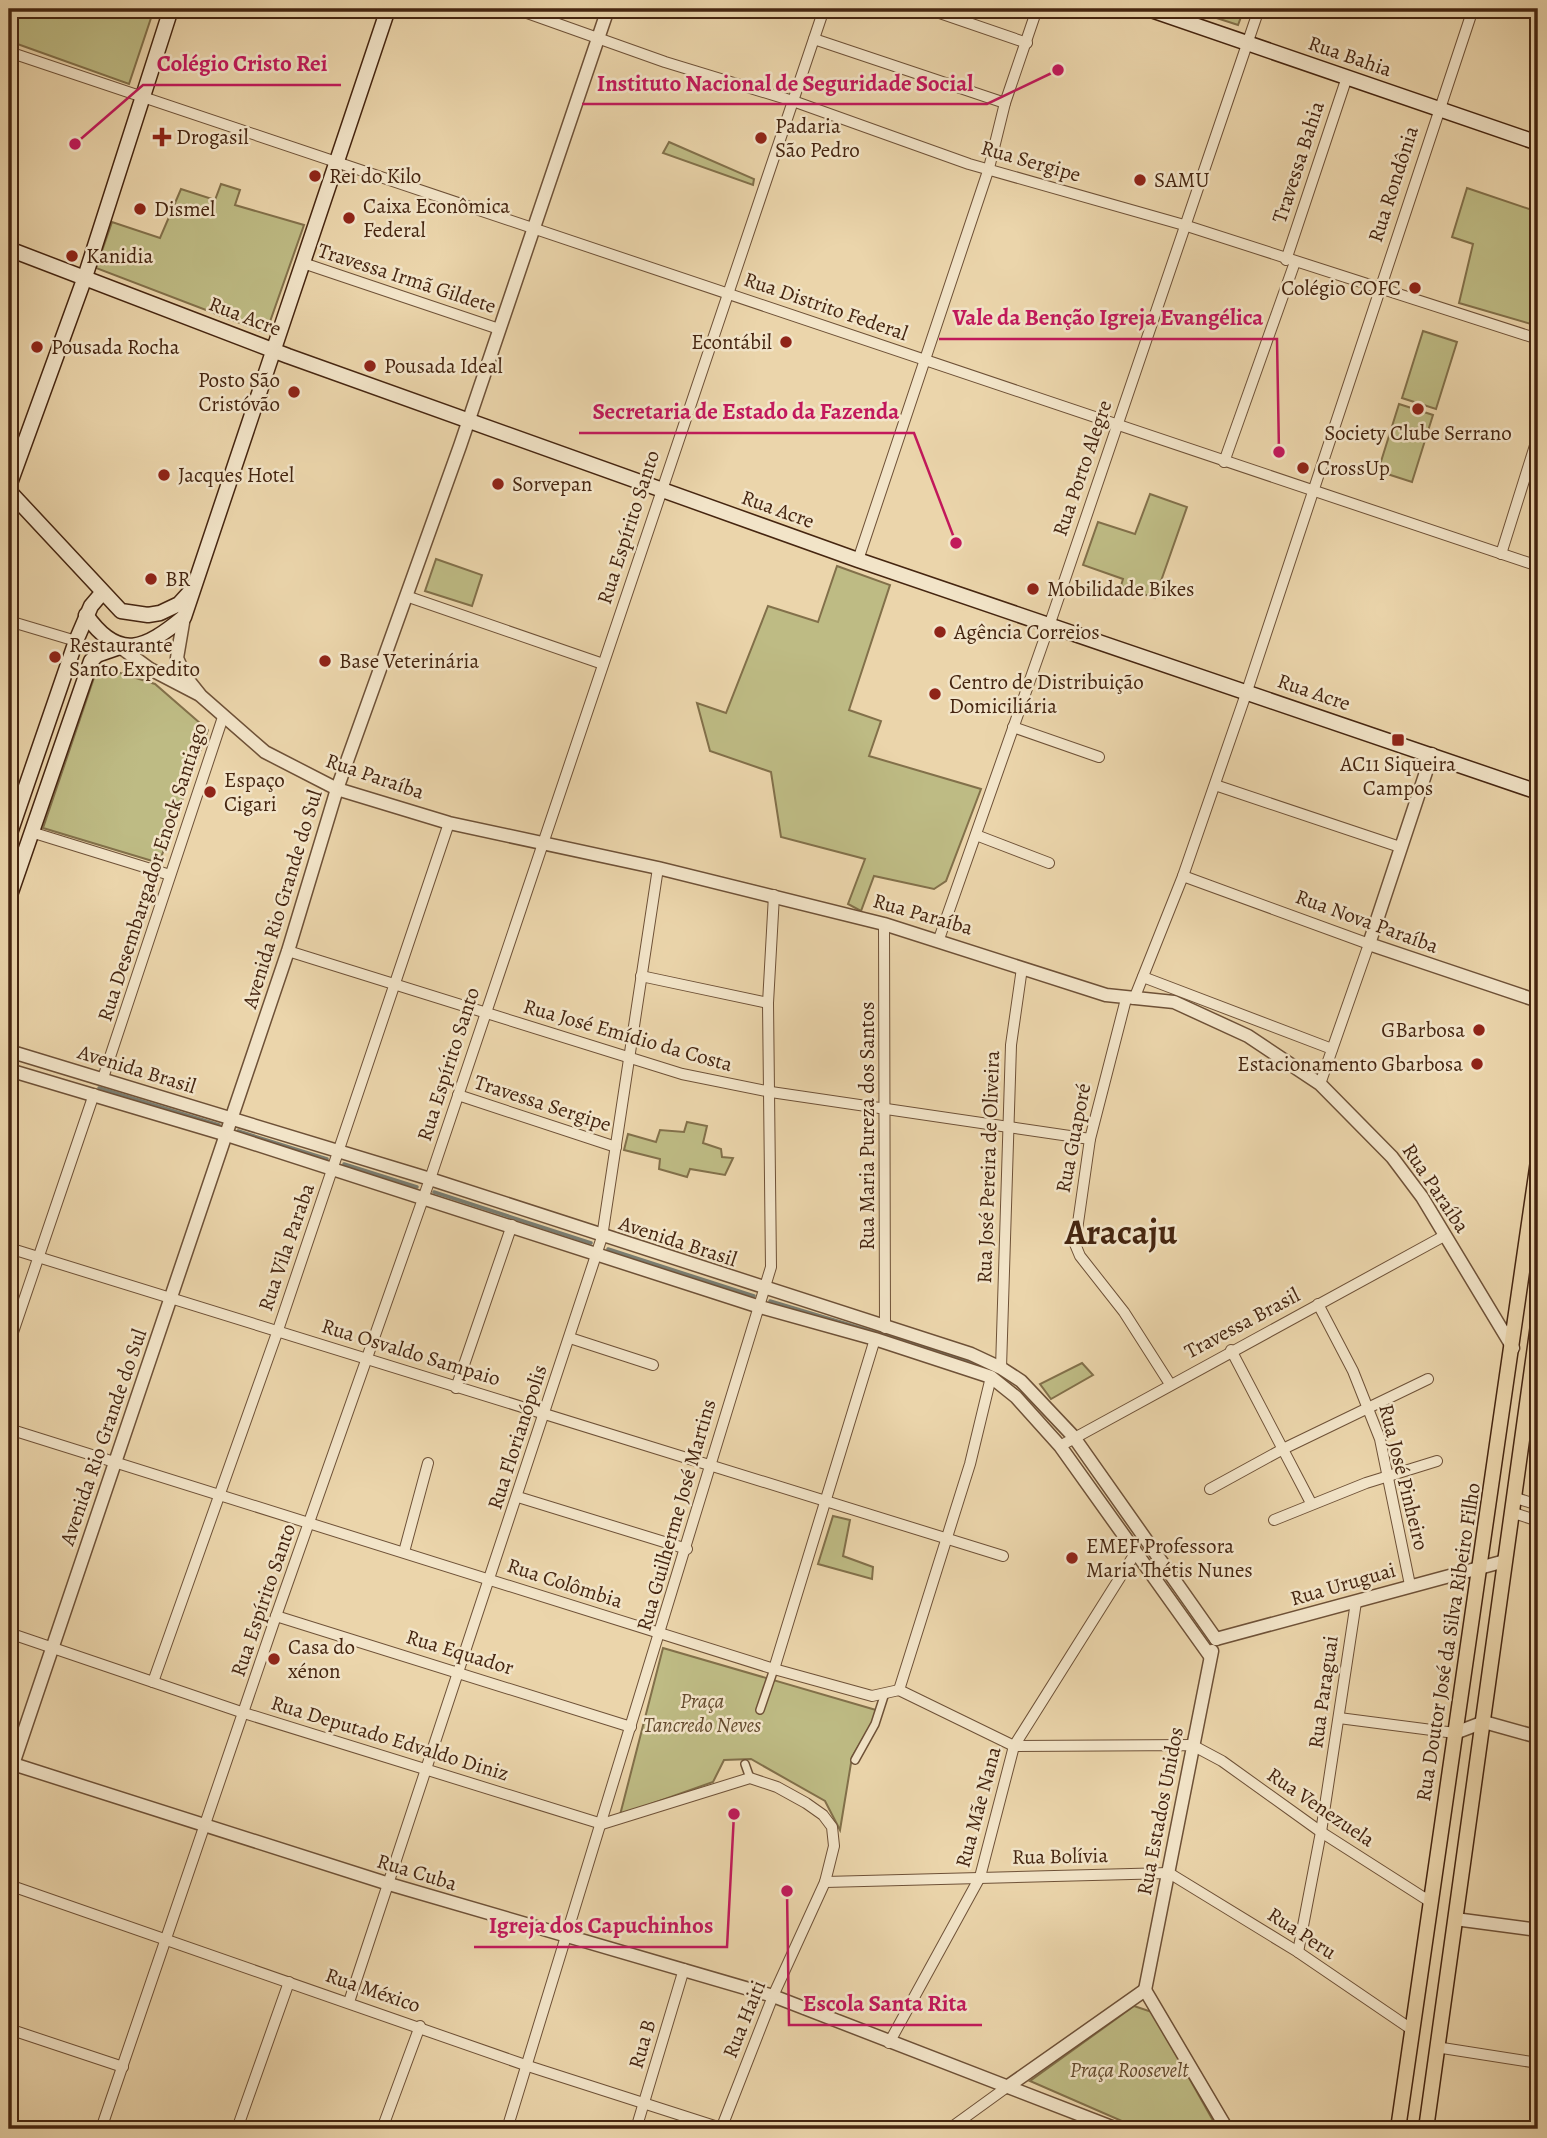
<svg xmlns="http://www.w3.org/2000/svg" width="1547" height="2138" font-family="Alegreya,serif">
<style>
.green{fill:#bebb84;stroke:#82704a;stroke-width:2}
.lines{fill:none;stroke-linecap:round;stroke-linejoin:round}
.stream{stroke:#797d71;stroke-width:3.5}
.pedestrian-casing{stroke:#6e5137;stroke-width:10}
.minor-casing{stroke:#6e5137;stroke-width:12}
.tertiary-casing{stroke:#6e5137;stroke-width:15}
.secondary-casing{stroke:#452510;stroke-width:17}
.primary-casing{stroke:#452510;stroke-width:17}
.pedestrian{stroke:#f2e4c8;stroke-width:7}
.minor{stroke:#f2e4c8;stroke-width:10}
.tertiary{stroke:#f2e4c8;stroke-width:12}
.secondary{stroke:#f2e4c8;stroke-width:14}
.primary{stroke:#ebd5ab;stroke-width:14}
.poi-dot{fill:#8f2418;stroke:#f2e4c8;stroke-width:2.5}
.labels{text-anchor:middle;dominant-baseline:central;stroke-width:5;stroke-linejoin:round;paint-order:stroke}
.street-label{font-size:21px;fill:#452510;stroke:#f2e4c8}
.poi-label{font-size:21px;fill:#452510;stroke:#f2e4c8;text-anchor:start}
.park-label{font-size:21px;font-style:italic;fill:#634a2d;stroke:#f2e4c8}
.town-label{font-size:35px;font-weight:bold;fill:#452510;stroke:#f2e4c8}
.leader{fill:none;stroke:#c2185b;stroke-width:2.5}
.callout-dot{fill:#c2185b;stroke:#f2e4c8;stroke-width:2.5}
.callout-label{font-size:23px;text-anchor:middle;font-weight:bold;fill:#c2185b;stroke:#f2e4c8;stroke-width:5;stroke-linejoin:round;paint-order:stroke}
</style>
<rect width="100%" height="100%" fill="#ebd5ab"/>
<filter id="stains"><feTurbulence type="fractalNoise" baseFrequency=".00286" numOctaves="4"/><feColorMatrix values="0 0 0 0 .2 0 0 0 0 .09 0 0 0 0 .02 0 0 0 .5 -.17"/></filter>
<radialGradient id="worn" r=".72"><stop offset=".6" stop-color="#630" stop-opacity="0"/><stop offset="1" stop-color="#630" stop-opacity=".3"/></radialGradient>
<g class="green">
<polygon points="9,9 154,9 129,84 9,41"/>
<polygon points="1189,9 1244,9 1238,25"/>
<polygon points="669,142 754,179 753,185 663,153"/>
<polygon points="221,184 240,190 235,205 304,225 266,333 96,268 112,222 160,238 181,189 215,200"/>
<polygon points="1467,188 1538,212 1538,326 1459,303 1473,244 1452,237"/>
<polygon points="1423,331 1457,342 1436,409 1402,398"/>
<polygon points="1399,404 1433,415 1412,482 1378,471"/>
<polygon points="1150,494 1187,507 1155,598 1121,586 1123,579 1083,565 1098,522 1135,534"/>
<polygon points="436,559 482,575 472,606 425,591"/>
<polygon points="837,566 890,585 849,710 881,721 869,756 981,789 946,881 934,889 874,876 861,911 848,904 865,859 781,837 771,772 710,751 697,703 726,713 768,606 818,622"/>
<polygon points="98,666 155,684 208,730 159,863 43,828"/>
<polygon points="687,1122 707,1126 703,1143 721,1149 722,1157 733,1158 725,1175 690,1169 687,1177 659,1169 660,1159 624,1150 628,1134 656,1142 660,1130 684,1132"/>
<polygon points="1082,1363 1093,1375 1051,1399 1040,1384"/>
<polygon points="833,1516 850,1520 843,1556 873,1567 872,1579 818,1564"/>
<polygon points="663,1648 876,1710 875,1718 852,1757 840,1830 825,1801 751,1759 724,1760 713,1782 620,1815"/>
<polygon points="1134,2006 1152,2012 1215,2124 1124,2122 1030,2081"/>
</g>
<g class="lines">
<g class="stream">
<polyline points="99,1088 219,1125"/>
<polyline points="238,1131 327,1159"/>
<polyline points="344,1164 417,1187"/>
<polyline points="434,1192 591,1243"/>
<polyline points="608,1249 754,1296"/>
<polyline points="770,1301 974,1362"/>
</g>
<defs>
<g id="pedestrian">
<polyline points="760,1710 774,1669"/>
<polyline points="855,1760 875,1724 885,1693"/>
<polyline points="745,1764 750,1778"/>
</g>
<g id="minor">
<polyline points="516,9 665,62 793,101 969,164 1184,225 1538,339"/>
<polyline points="928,9 1027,43"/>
<polyline points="814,39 1005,103"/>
<polyline points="9,52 1538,566"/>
<polyline points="1286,260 1347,77"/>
<polyline points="303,263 499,329"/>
<polyline points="1224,462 1295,262"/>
<polyline points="1501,554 1538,436"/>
<polyline points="858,560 989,168 1005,103 1037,9"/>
<polyline points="406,596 603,664"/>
<polyline points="9,621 76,641"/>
<polyline points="1013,727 1099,757"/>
<polyline points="1215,785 1400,847"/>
<polyline points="31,832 170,875"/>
<polyline points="976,835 1049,863"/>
<polyline points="1183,876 1369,944 1320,1084"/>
<polyline points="884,924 885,1328"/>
<polyline points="939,939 1050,623 1259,9"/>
<polyline points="288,951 682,1074 771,1092 1090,1139"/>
<polyline points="641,976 768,1003"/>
<polyline points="1143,977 1332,1049"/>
<polyline points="1126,999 1090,1139 1075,1244 1080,1256 1124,1312 1170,1384"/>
<polyline points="1134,999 1183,876 1247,691 1473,9"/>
<polyline points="103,1078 223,717"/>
<polyline points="458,1095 616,1147"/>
<polyline points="9,1248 1003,1556"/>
<polyline points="1318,1304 1353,1371 1380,1439 1410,1585"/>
<polyline points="570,1338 653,1365"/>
<polyline points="9,1344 94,1094"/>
<polyline points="1231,1350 1311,1503"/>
<polyline points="1001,1368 1011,1045 1022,968"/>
<polyline points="456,1388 512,1225"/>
<polyline points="9,1429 774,1669 872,1696 899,1690 1014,1746 1192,1745 1222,1761 1321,1832 1429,1901"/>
<polyline points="1060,1446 1444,1236"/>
<polyline points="1210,1489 1283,1449 1428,1379"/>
<polyline points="518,1497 687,1549"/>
<polyline points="1513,1497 1538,1505"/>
<polyline points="1511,1512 1538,1521"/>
<polyline points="1274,1520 1366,1483 1437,1461"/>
<polyline points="404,1552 428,1463"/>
<polyline points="276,1616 631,1727"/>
<polyline points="9,1633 244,1713 602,1824 750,1778 777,1787 806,1803 823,1815 832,1827 834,1846 825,1882 773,1996 721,2129"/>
<polyline points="774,1669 875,1339"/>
<polyline points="153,1682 278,1330 449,823"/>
<polyline points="899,1690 970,1464 991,1377"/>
<polyline points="1339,1718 1455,1733"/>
<polyline points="825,1882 1169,1873 1298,1952 1411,2029"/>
<polyline points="9,1885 528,2066 724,2129"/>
<polyline points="1298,1952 1321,1832 1356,1602"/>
<polyline points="349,2002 602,1237 658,868"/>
<polyline points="9,2029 123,2067"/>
<polyline points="889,2043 980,1877 1014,1746 1136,1552"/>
<polyline points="1436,2047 1538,2063"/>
<polyline points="101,2129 276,1616 430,1179 824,9"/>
<polyline points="237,2129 289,1982"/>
<polyline points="382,2129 420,2026"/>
<polyline points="507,2129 771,1267 768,1003 774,895"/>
<polyline points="636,2129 684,1969"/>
<polyline points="949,2129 1007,2087"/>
</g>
<g id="tertiary">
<polyline points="184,617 177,658 185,676 201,696 265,752 337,789 449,823 658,868 884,924 1106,995 1174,1002 1248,1036 1320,1084 1392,1157 1422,1197 1513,1348"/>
<polyline points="120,647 150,669 198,694"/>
<polyline points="1432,754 1369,944 1538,1001"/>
<polyline points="9,1051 430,1179 971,1354 1001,1368 1021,1381 1073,1436 1216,1639"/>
<polyline points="9,1070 227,1135 760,1307 875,1339 991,1377 1016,1397 1060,1446 1210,1656"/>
<polyline points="1216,1639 1505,1561"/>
<polyline points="1455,1733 1484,1722 1538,1737"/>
<polyline points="13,1764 389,1884 773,1996 1117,2129"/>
<polyline points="9,1776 288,951 337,789 460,446 608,9"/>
<polyline points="1455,1919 1538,1930"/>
<polyline points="1145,1990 1212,1651"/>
<polyline points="1145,1990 1227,2129"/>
<polyline points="1007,2087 1145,1990"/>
</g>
<g id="secondary">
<polyline points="1148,9 1538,143"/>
<polyline points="9,249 288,356 858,560 1538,792"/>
<polyline points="9,486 85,277 171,9"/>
<polyline points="9,491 121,611 148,615 160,613 179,604 189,593"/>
<path d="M 86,615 C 119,662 145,649 184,617 L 388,9"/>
<polyline points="9,836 76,641 91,606 102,593"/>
<polyline points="9,898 91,661 97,655 120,647"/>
</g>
<g id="primary">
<polyline points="1398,2129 1538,1161"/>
<polyline points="1426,2129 1538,1325"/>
</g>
</defs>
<use href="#pedestrian" class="pedestrian-casing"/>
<use href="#minor" class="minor-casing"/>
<use href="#tertiary" class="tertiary-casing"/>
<use href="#secondary" class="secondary-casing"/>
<use href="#primary" class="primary-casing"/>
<use href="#pedestrian" class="pedestrian"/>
<use href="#minor" class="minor"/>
<use href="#tertiary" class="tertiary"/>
<use href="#secondary" class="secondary"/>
<use href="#primary" class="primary"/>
</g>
<g class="poi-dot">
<path d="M158.5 126.5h7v7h7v7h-7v7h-7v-7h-7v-7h7z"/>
<circle cx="761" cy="138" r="7"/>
<circle cx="315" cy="176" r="7"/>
<circle cx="1140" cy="180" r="7"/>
<circle cx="140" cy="209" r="7"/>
<circle cx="349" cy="218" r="7"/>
<circle cx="72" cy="256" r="7"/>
<circle cx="1415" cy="288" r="7"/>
<circle cx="786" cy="342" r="7"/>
<circle cx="37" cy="347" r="7"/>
<circle cx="370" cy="366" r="7"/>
<circle cx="294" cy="392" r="7"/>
<circle cx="1418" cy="409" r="7"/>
<circle cx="1303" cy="468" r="7"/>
<circle cx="164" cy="475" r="7"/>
<circle cx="498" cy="484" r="7"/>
<circle cx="151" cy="579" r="7"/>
<circle cx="1033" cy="589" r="7"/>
<circle cx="940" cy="632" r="7"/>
<circle cx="55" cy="657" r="7"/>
<circle cx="325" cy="661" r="7"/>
<circle cx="935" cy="694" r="7"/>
<rect x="1391" y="733" width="14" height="14" rx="3.5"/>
<circle cx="210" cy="792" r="7"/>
<circle cx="1479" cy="1030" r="7"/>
<circle cx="1477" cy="1064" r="7"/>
<circle cx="1072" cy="1558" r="7"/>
<circle cx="274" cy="1659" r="7"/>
</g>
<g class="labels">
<g class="street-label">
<text transform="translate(1350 56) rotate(19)">Rua Bahia</text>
<text transform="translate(1031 161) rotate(16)">Rua Sergipe</text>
<text transform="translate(1298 162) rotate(-72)">Travessa Bahia</text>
<text transform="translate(1393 184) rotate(-72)">Rua Rondônia</text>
<text transform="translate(407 278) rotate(18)">Travessa Irmã Gildete</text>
<text transform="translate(826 306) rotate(19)">Rua Distrito Federal</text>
<text transform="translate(245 316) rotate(21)">Rua Acre</text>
<text transform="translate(1082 468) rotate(-71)">Rua Porto Alegre</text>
<text transform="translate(778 509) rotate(20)">Rua Acre</text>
<text transform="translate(628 527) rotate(-72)">Rua Espírito Santo</text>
<text transform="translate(1314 692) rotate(19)">Rua Acre</text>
<text transform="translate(375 776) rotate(19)">Rua Paraíba</text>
<text transform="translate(152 872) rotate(-72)">Rua Desembargador Enock Santiago</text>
<text transform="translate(282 899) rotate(-73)">Avenida Rio Grande do Sul</text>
<text transform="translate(923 914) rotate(16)">Rua Paraíba</text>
<text transform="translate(1367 921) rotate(20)">Rua Nova Paraíba</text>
<text transform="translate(628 1035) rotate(16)">Rua José Emídio da Costa</text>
<text transform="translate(448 1064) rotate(-72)">Rua Espírito Santo</text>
<text transform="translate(137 1069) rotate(17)">Avenida Brasil</text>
<text transform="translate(543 1103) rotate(18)">Travessa Sergipe</text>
<text transform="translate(867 1126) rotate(-90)">Rua Maria Pureza dos Santos</text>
<text transform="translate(1073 1138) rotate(-79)">Rua Guaporé</text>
<text transform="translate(988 1167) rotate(-88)">Rua José Pereira de Oliveira</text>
<text transform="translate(1436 1188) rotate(56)">Rua Paraíba</text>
<text transform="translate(678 1241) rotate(18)">Avenida Brasil</text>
<text transform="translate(286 1247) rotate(-71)">Rua Vila Paraba</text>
<text transform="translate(1242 1323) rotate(-28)">Travessa Brasil</text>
<text transform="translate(411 1352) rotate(17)">Rua Osvaldo Sampaio</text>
<text transform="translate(103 1437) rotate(-71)">Avenida Rio Grande do Sul</text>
<text transform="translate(517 1437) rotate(-72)">Rua Florianópolis</text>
<text transform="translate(1404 1477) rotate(76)">Rua José Pinheiro</text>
<text transform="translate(676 1515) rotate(-74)">Rua Guilherme José Martins</text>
<text transform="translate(565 1583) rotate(18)">Rua Colômbia</text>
<text transform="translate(1343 1584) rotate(-16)">Rua Uruguai</text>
<text transform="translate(263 1600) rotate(-71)">Rua Espírito Santo</text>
<text transform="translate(1448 1642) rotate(-81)">Rua Doutor José da Silva Ribeiro Filho</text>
<text transform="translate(460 1652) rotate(17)">Rua Equador</text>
<text transform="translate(1323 1692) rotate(-82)">Rua Paraguai</text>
<text transform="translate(390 1738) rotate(17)">Rua Deputado Edvaldo Diniz</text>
<text transform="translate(978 1807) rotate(-75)">Rua Mãe Nana</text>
<text transform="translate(1321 1807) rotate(34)">Rua Venezuela</text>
<text transform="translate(1160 1811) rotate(-79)">Rua Estados Unidos</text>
<text transform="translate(1060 1856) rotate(-1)">Rua Bolívia</text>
<text transform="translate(417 1872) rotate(17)">Rua Cuba</text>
<text transform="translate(1302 1933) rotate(33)">Rua Peru</text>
<text transform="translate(373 1990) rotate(19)">Rua México</text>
<text transform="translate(744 2019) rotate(-68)">Rua Haiti</text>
<text transform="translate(642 2044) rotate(-74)">Rua B</text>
</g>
<g class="poi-label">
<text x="775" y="126">Padaria<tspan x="775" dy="24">São Pedro</tspan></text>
<text x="176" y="137">Drogasil</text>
<text x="329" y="176">Rei do Kilo</text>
<text x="1154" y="180">SAMU</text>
<text x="363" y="206">Caixa Econômica<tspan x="363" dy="24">Federal</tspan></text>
<text x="154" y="209">Dismel</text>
<text x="86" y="256">Kanidia</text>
<text x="1401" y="288" text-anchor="end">Colégio COFC</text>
<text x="772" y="342" text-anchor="end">Econtábil</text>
<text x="51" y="347">Pousada Rocha</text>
<text x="384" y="366">Pousada Ideal</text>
<text x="280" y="380" text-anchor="end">Posto São<tspan x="280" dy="24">Cristóvão</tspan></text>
<text x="1418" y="433" text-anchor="middle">Society Clube Serrano</text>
<text x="1317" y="468">CrossUp</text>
<text x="178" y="475">Jacques Hotel</text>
<text x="512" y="484">Sorvepan</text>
<text x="165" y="579">BR</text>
<text x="1047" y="589">Mobilidade Bikes</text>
<text x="954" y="632">Agência Correios</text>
<text x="69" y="645">Restaurante<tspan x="69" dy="24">Santo Expedito</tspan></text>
<text x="339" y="661">Base Veterinária</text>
<text x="949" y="682">Centro de Distribuição<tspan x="949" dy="24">Domiciliária</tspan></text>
<text x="1398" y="764" text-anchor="middle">AC11 Siqueira<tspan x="1398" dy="24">Campos</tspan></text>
<text x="224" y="780">Espaço<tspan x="224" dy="24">Cigari</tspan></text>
<text x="1465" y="1030" text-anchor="end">GBarbosa</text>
<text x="1463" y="1064" text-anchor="end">Estacionamento Gbarbosa</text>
<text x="1086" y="1546">EMEF Professora<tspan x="1086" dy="24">Maria Thétis Nunes</tspan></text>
<text x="288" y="1647">Casa do<tspan x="288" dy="24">xénon</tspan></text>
</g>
<g class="park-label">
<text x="702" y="1701">Praça<tspan x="702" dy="24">Tancredo Neves</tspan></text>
<text x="1129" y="2070">Praça Roosevelt</text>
</g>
<g class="town-label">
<text x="1121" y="1232">Aracaju</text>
</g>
</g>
<path class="leader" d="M75 144L143 85H341M1058 70L987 104H582M1279 452L1277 339H939M956 543L914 433H579M734 1814L727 1947H474M787 1891L789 2025H982"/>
<g class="callout-dot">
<circle cx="75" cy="144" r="7"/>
<circle cx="1058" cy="70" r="7"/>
<circle cx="1279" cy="452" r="7"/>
<circle cx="956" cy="543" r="7"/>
<circle cx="734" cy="1814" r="7"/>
<circle cx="787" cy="1891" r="7"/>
</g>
<g class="callout-label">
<text x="242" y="71">Colégio Cristo Rei</text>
<text x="785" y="91">Instituto Nacional de Seguridade Social</text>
<text x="1108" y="325">Vale da Benção Igreja Evangélica</text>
<text x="746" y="419">Secretaria de Estado da Fazenda</text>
<text x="601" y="1933">Igreja dos Capuchinhos</text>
<text x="885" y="2011">Escola Santa Rita</text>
</g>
<rect width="1547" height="2138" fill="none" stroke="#ebd5ab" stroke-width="35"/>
<rect x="10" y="10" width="1526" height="2117" fill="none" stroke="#452510" stroke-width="3.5"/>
<rect x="18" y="18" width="1512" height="2103" fill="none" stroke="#452510" stroke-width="2"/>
<rect width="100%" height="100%" filter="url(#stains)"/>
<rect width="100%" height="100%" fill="url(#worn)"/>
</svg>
